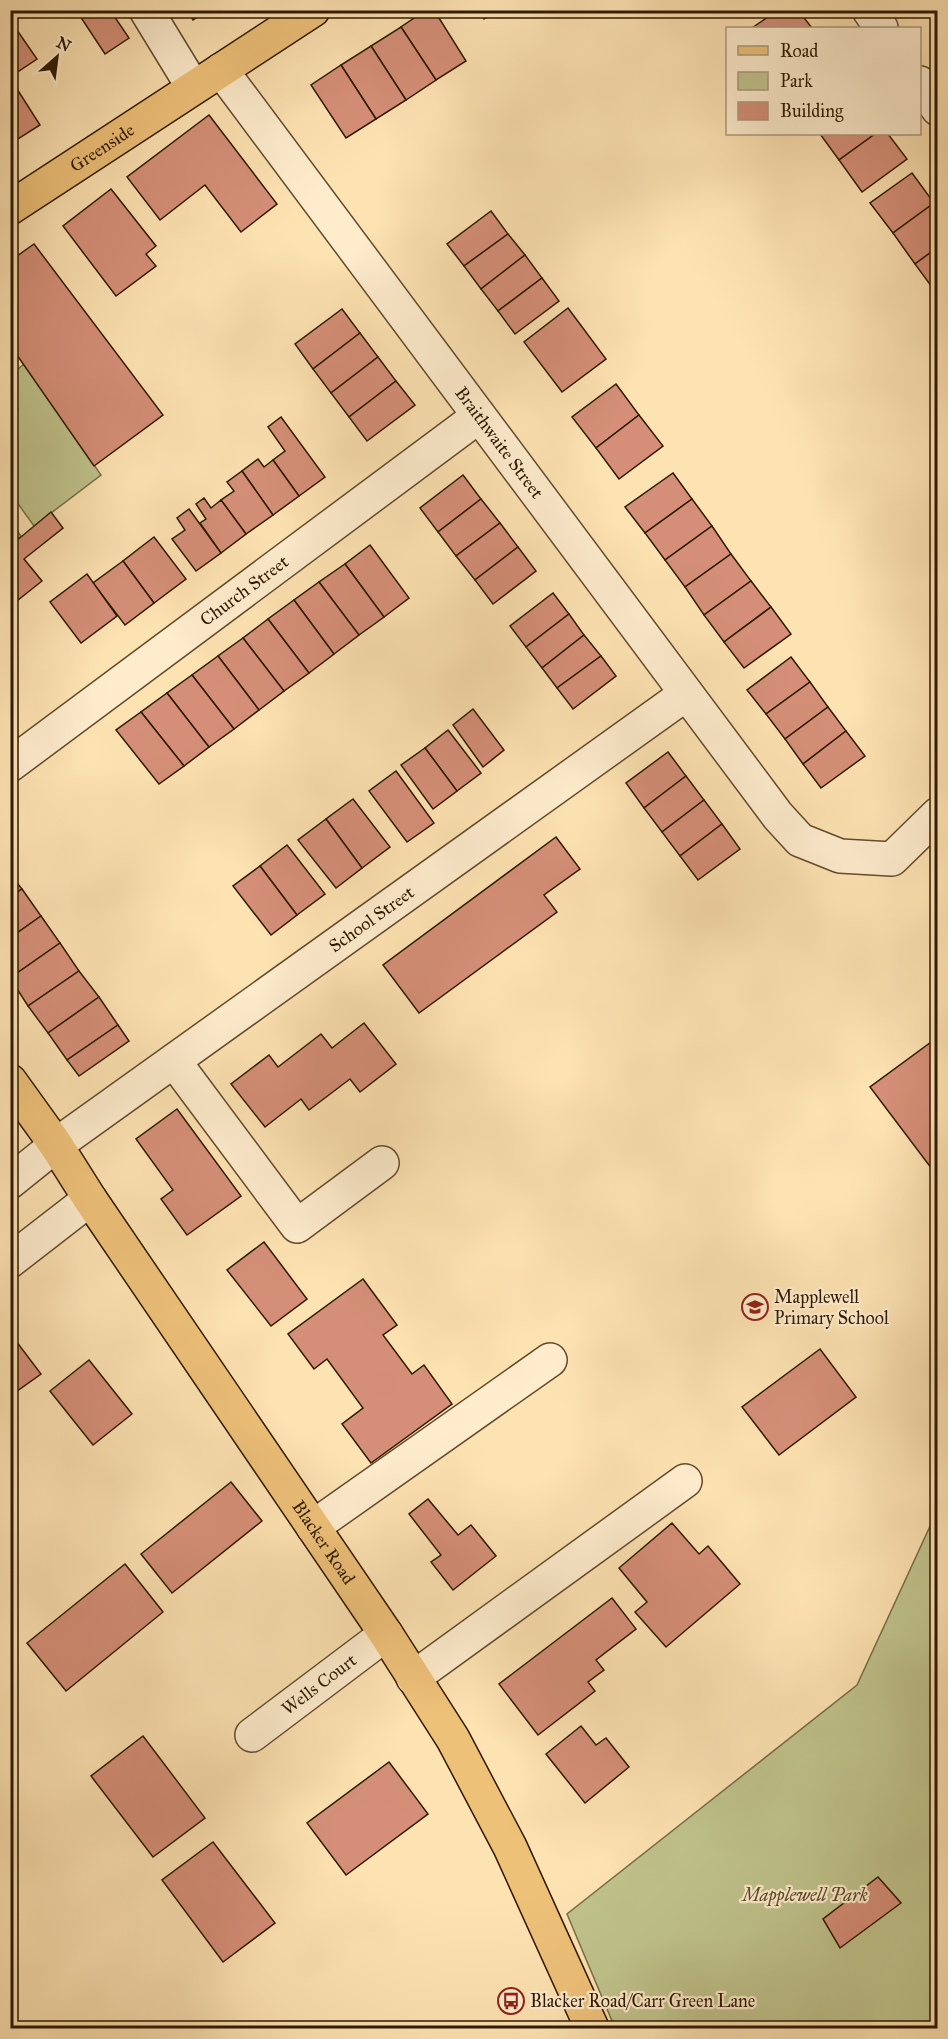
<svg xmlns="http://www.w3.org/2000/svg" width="948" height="2039" font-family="'IM FELL Great Primer',serif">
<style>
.green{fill:#c0c38c;stroke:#776e46;stroke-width:1.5}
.building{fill:#d58f78;stroke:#2e1900;stroke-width:1.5}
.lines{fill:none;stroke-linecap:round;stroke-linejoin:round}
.minor-casing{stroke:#624b2c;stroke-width:36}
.major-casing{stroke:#2e1900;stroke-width:36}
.minor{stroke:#feeccd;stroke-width:33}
.major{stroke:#eec179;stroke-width:33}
.labels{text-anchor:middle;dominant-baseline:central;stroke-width:4.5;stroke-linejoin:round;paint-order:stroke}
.street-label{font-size:18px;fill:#2e1900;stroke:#feeccd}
.poi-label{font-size:18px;fill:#2e1900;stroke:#feeccd;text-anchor:start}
.park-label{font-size:18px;font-style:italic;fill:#5a4c2a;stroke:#feeccd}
</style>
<rect width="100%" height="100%" fill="#fde2b2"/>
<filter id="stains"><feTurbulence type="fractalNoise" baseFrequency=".00333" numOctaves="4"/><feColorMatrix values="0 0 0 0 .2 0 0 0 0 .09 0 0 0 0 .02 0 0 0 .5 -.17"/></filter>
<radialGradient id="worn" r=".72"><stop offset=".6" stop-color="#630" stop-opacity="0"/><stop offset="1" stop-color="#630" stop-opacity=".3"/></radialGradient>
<g class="green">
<polygon points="24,364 101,475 34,526 11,494 11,483 16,478 11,471 10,415 18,409 11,398 11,375"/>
<polygon points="10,521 21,536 11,546 10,546"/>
<polygon points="937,1511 937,2028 615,2028 567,1914 857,1685"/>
</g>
<g class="building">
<polygon points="10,10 24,10 10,20"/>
<polygon points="76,10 110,10 129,38 105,54"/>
<polygon points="187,10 208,10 193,20"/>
<polygon points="426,10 434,10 466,61 436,80 401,27"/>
<polygon points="479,10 497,10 484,19"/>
<polygon points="778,10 798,10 812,28 752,28"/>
<polygon points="10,20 37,59 16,73 10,66"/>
<polygon points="401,27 436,80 406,100 371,46"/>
<polygon points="371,46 406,100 376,119 341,65"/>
<polygon points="341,65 376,119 346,138 311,85"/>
<polygon points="10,78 40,125 10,144"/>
<polygon points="209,115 277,204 241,232 205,185 160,220 127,177"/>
<polygon points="820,134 875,134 839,160"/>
<polygon points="875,134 888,134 907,159 862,192 839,160"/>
<polygon points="912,173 934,203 893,233 870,203"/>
<polygon points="111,189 156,246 146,254 156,266 116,296 63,226"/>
<polygon points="934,203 938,207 938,247 915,264 893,233"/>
<polygon points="491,211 508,234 464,266 447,244"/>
<polygon points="508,234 525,255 481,289 464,266"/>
<polygon points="34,244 163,415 94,466 10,345 10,261"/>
<polygon points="938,247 938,294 937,294 915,264"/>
<polygon points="525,255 542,278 498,311 481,289"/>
<polygon points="542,278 559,301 515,334 498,311"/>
<polygon points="568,308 606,359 562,392 524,342"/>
<polygon points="342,309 360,333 313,369 295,344"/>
<polygon points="360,333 378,357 331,393 313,369"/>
<polygon points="378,357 396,381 349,417 331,393"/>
<polygon points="396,381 415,405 367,441 349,417"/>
<polygon points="616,384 639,415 596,448 572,417"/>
<polygon points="639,415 663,446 619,479 596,448"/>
<polygon points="281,417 325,477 299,496 273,460 285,451 268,427"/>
<polygon points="258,459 264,467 273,460 299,496 273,515 242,471"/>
<polygon points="242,471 273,515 246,534 221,500 234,491 227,482"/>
<polygon points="673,473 692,499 645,533 625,507"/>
<polygon points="463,475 481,499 438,532 420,508"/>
<polygon points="204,498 211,508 221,500 246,534 221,553 200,523 206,519 196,504"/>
<polygon points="481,499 500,523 456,556 438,532"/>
<polygon points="692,499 712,526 665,560 645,533"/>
<polygon points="189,509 221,553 196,571 172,539 185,530 177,518"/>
<polygon points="51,512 63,528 24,559 42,581 18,600 10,592 10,546"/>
<polygon points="500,523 518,547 475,580 456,556"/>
<polygon points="712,526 731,554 685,587 665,560"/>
<polygon points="154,537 186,579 154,603 123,561"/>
<polygon points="370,545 409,598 384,617 345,564"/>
<polygon points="518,547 536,571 493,604 475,580"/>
<polygon points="731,554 751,581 704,615 685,587"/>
<polygon points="123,561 154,603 125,625 93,583"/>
<polygon points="345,564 384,617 359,635 319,582"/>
<polygon points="87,574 117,616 81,643 50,602"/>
<polygon points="751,581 771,607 724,642 704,615"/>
<polygon points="319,582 359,635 334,654 294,600"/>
<polygon points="553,593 569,614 526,647 510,626"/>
<polygon points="294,600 334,654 309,673 268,619"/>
<polygon points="771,607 791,634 744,668 724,642"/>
<polygon points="569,614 584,635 542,668 526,647"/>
<polygon points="268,619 309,673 284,691 243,638"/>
<polygon points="584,635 601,656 557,688 542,668"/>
<polygon points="243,638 284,691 259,710 218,656"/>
<polygon points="218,656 259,710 234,729 192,675"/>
<polygon points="601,656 616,676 573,709 557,688"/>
<polygon points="791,657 810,682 766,714 747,690"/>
<polygon points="192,675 234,729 209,747 167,693"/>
<polygon points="810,682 828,707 785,739 766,714"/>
<polygon points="167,693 209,747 184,766 141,712"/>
<polygon points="828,707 846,731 803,764 785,739"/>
<polygon points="473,709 504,750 483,767 453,725"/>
<polygon points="141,712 184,766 159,784 116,730"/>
<polygon points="448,730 481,773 457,791 425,748"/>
<polygon points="846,731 865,756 821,788 803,764"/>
<polygon points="425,748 457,791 433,809 401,765"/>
<polygon points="668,752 686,776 644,808 626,783"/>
<polygon points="396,771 434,823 407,842 369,791"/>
<polygon points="686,776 704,800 662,832 644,808"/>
<polygon points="353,799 390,847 362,868 326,819"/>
<polygon points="704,800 722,824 680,856 662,832"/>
<polygon points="326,819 362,868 336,888 298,840"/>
<polygon points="722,824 740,849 698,880 680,856"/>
<polygon points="556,837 580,869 544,895 557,912 419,1013 383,965"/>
<polygon points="287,845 325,894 297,915 260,866"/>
<polygon points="260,866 297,915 271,935 233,886"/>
<polygon points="10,874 22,889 10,897"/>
<polygon points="22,889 41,916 10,938 10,897"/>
<polygon points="41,916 60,943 10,978 10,938"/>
<polygon points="60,943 79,971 28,1006 10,978"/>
<polygon points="79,971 99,997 48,1033 28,1006"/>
<polygon points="99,997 118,1025 67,1060 48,1033"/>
<polygon points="364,1023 396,1064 360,1092 350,1079 309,1110 301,1099 265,1127 231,1084 269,1055 278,1067 321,1034 332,1048"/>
<polygon points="118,1025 129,1041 79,1076 67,1060"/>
<polygon points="938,1037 938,1177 870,1087"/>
<polygon points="177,1109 241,1196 187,1235 161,1199 173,1190 136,1139"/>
<polygon points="264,1242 307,1299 271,1326 227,1270"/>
<polygon points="363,1279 397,1325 383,1335 412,1374 424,1365 452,1404 371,1463 342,1424 363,1408 327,1359 314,1369 288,1334"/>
<polygon points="10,1333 41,1374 10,1396"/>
<polygon points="820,1349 856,1397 779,1455 742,1407"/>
<polygon points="89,1360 132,1414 93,1445 50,1391"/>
<polygon points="231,1482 262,1521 172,1593 141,1554"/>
<polygon points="428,1499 458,1535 471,1525 496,1556 453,1590 431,1562 441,1555 409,1514"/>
<polygon points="672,1523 699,1554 708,1546 740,1584 666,1647 635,1612 647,1602 619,1568"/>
<polygon points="125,1564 163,1612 66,1691 27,1643"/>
<polygon points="612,1598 636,1629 596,1660 604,1670 588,1682 595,1691 538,1735 499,1684"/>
<polygon points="581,1726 596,1745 606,1738 629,1767 585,1803 546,1754"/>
<polygon points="143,1736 205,1818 153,1857 91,1776"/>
<polygon points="389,1762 428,1814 346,1875 307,1823"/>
<polygon points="213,1842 275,1923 223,1962 162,1880"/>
<polygon points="878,1877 901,1903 840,1948 823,1919"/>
</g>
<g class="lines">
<defs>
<g id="minor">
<polyline points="146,10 193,87"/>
<polyline points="869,10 881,28"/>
<path id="s1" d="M 221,70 L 778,816 L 800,840 L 840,856 L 892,859 L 938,814"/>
<polyline points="920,83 938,109"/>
<path id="s2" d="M 10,765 L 479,416"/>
<polyline points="174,1061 297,1226 382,1163"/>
<path id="s3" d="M 10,1182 L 56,1145 L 686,694"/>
<polyline points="10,1261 90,1199"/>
<polyline points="313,1527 550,1360"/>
<polyline points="413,1678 685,1481"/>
<path id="s4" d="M 252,1735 L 386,1634"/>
</g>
<g id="major">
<path id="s5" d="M 10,208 L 313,10"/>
<path id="s6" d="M 10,1081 L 56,1145 L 90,1199 L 386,1634 L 453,1739 L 510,1847 L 592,2028"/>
</g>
</defs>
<use href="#minor" class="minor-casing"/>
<use href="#major" class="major-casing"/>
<use href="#minor" class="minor"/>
<use href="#major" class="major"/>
</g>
<defs>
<symbol id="school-ring" viewBox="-11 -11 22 22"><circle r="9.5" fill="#feeccd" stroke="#8f2418" stroke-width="1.5"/><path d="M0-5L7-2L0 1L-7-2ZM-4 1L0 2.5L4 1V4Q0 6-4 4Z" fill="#8f2418"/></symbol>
<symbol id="bus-ring" viewBox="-11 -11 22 22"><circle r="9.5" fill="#feeccd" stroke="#8f2418" stroke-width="1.5"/><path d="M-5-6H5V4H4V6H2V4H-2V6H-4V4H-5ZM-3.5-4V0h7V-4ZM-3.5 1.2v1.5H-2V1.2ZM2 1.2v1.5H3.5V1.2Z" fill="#8f2418"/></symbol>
</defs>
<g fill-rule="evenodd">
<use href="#school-ring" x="740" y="1292" width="30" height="30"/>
<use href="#bus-ring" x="496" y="1986" width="30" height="30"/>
</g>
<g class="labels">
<g class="street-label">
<text stroke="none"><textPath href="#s5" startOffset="110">Greenside</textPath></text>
<text stroke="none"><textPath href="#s1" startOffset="465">Braithwaite Street</textPath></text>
<text stroke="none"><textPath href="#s2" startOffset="292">Church Street</textPath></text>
<text stroke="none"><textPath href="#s3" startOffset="447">School Street</textPath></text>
<text stroke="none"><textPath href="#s6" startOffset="558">Blacker Road</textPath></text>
<text stroke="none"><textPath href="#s4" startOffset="84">Wells Court</textPath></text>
</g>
<g class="poi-label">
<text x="774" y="1297">Mapplewell<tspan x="774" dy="21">Primary School</tspan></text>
<text x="530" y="2001">Blacker Road/Carr Green Lane</text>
</g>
<g class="park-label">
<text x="805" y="1895">Mapplewell Park</text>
</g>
</g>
<rect width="948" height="2039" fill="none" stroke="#fde2b2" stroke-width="36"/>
<rect x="12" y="12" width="924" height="2015" fill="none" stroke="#2e1900" stroke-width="3"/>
<rect x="18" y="18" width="912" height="2003" fill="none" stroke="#2e1900" stroke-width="1.5"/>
<rect x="726" y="27" width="195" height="108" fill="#feeccd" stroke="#ab987b" stroke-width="1.5"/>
<rect x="738" y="46" width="30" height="9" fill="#eec179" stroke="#ab987b" stroke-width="1.5"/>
<text x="780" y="57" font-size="18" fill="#2e1900">Road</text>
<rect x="738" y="72" width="30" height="18" fill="#c0c38c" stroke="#ab987b" stroke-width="1.5"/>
<text x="780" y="87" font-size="18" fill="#2e1900">Park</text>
<rect x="738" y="102" width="30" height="18" fill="#d58f78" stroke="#ab987b" stroke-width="1.5"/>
<text x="780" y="117" font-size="18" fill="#2e1900">Building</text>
<g transform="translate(57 57) rotate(28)" stroke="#feeccd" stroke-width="4.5" paint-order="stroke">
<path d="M0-4.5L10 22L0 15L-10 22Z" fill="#2e1900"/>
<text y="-9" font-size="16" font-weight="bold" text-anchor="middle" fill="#2e1900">N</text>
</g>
<rect width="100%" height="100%" filter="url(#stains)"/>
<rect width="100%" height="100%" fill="url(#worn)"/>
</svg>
